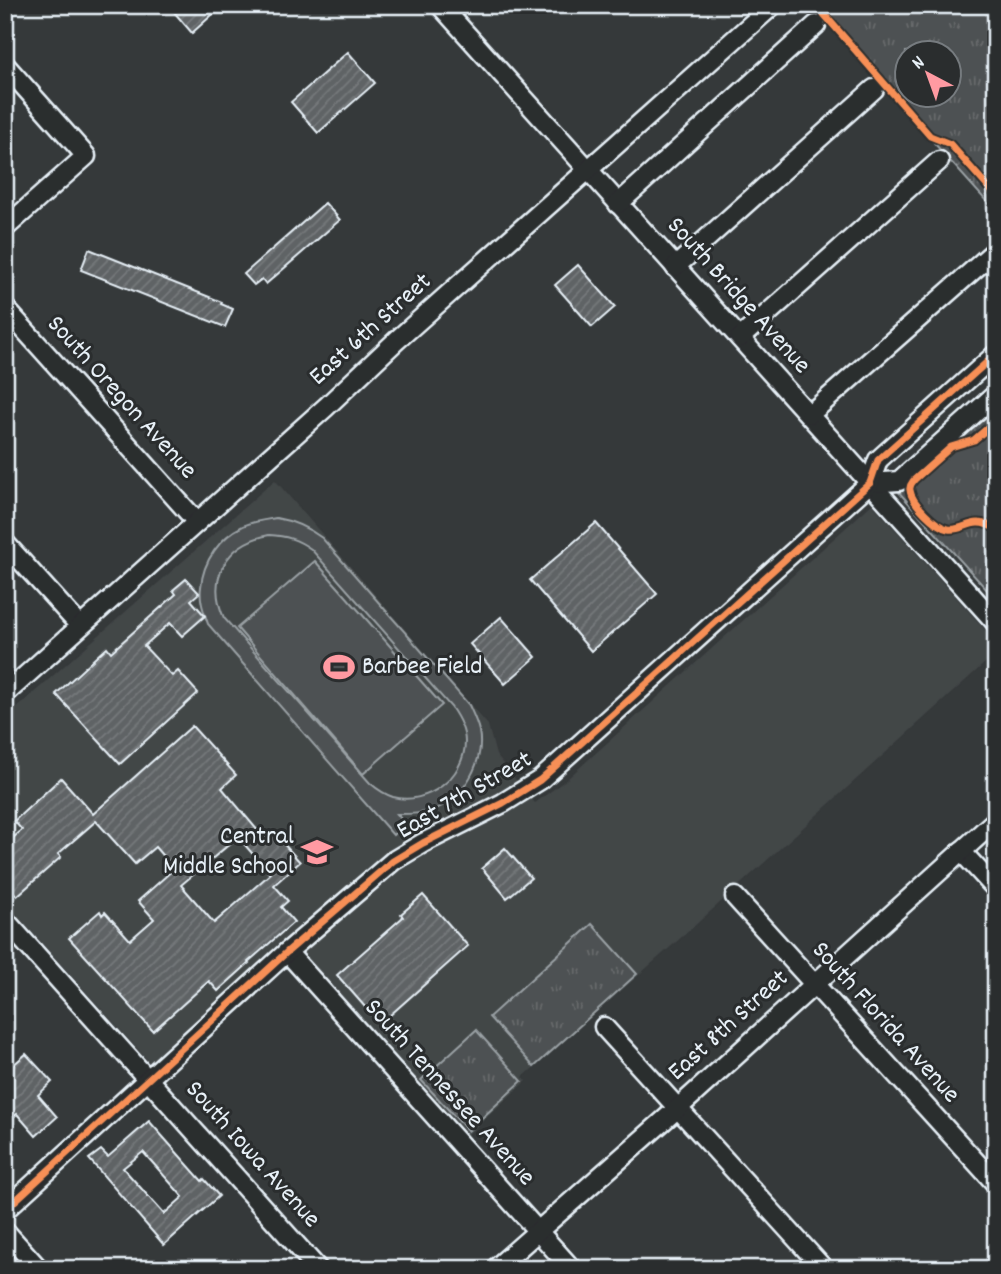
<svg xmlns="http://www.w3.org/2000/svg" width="1001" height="1274" font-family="Dekko,sans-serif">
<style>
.built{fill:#424647}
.grass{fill:#4d5152;stroke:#9aa1a5;stroke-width:2;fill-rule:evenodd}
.park{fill:url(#park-tufts);stroke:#9aa1a5;stroke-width:2;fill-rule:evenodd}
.building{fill:url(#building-hatch);stroke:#e8f1f8;stroke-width:2;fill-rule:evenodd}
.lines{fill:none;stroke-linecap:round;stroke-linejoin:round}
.minor-casing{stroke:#e8f1f8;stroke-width:23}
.minor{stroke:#2a2d2e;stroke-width:18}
.cycleway-casing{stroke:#2a2d2e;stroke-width:11}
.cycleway{stroke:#f78f57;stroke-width:7}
.labels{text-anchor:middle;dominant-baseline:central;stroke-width:6;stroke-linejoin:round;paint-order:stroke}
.street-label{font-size:26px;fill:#e8f1f8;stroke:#2a2d2e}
.poi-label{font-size:26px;fill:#e8f1f8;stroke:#2a2d2e;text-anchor:start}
</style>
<defs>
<pattern id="park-tufts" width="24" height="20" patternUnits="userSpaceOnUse" patternTransform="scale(1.75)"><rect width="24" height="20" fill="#4d5152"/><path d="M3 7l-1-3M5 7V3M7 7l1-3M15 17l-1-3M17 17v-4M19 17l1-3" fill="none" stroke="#676a6c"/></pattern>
<pattern id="building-hatch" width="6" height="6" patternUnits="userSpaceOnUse" patternTransform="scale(1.75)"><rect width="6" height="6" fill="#5f6365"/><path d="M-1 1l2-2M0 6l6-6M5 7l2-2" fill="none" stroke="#767a7c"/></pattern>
</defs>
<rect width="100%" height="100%" fill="#35393a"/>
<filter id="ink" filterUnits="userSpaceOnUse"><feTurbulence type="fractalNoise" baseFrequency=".0143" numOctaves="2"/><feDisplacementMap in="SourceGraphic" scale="14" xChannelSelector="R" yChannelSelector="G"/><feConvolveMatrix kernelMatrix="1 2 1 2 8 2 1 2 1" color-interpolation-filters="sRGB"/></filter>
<g filter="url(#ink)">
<polygon class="built" points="275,480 488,725 496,755 535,803 567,779 872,504 996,642 996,653 692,928 523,1077 526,1081 466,1136 291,940 150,1063 5,902 5,718"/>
<g class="grass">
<path d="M 276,518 C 294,521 307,527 322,538 L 469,705 C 473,714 477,722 479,731 C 485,762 464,797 436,809 C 423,814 411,814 397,814 L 405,824 L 393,835 L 208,624 C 204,612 199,600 201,587 C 203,561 220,537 243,526 C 254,521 265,520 276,518 ZM 269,535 C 286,536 297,539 311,549 L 451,707 C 458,717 465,730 465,742 C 465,777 427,806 393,797 C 384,794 377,789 370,783 L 224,618 C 206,578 227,543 269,535 Z"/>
<polygon points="315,561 442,705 363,774 237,628"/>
</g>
<g class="park">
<path d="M 810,5 L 996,5 L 996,212 ZM 906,52 L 948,52 L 948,94 L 906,94 Z"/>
<polygon points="996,399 996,600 896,489"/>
<polygon points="592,924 637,974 534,1067 489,1017"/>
<polygon points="476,1030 522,1081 468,1131 421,1080"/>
</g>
<g class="building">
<polygon points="168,5 223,5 192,33"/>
<polygon points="348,52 375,83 318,133 291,102"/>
<polygon points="325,203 340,220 266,284 262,279 254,285 244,274"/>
<polygon points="89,249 222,302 221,304 233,309 225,327 81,270"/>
<polygon points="578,265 615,307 592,327 555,285"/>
<polygon points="596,523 657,594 591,651 530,580"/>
<polygon points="186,579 199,593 191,600 205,616 182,636 170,623 144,646 172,676 178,671 198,693 120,764 56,694 107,647 111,652 176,594 173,590"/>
<polygon points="501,617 536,657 505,684 470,644"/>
<path d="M 192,726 L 236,775 L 222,788 L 264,838 L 272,831 L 300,862 L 274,885 L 288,901 L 281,907 L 294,922 L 248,962 L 249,963 L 218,991 L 209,981 L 153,1031 L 69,938 L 100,911 L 102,915 L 105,912 L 130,940 L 154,919 L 138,901 L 174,869 L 155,847 L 135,864 L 96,821 L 58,854 L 61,857 L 17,896 L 5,883 L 5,845 L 22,830 L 14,821 L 61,778 L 93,814 ZM 238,837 L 270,874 L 214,923 L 181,885 Z"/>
<polygon points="505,848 531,878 507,898 482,868"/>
<polygon points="423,895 468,946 380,1024 337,975 403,917 401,914"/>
<polygon points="26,1054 52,1082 38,1095 57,1117 36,1136 17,1114 5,1124 5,1072"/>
<path d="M 149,1121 L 202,1181 L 204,1179 L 219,1196 L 164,1245 L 89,1159 L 101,1150 L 108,1157 ZM 143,1152 L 183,1197 L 164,1214 L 123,1168 Z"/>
</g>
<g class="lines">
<defs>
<g id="minor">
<polyline points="440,5 996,623"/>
<polyline points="5,65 86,156 5,228"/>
<polyline points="618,204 816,25"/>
<polyline points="675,267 874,89"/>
<polyline points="5,308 197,522"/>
<polyline points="740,338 939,161"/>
<polyline points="810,414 996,250"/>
<polyline points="870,483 899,481 996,394"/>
<polyline points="5,543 80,626"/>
<polyline points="5,694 326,407 397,340 773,5"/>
<polyline points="961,851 996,889"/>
<polyline points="735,897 996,1184"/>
<polyline points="5,920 318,1269"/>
<polyline points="287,952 572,1269"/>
<polyline points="604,1027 824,1269"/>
<polyline points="5,1210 287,952 393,861 423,843 503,803 540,780 870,483 878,460 996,354"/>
<polyline points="5,1231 39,1269"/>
<polyline points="495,1269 678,1108 996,820"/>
<polyline points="993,1269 996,1266"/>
</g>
</defs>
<use href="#minor" class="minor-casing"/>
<use href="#minor" class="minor"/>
<defs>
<g id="cycleway">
<polyline points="816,5 930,136 950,144 996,196"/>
<path d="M 996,421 L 974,440 L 951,447 L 914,480 C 912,483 909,485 910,490 C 911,502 936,527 948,529 C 965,532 972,514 996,529"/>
<polyline points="5,1210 287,952 393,861 423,843 503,803 540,780 870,483 878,460 996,354"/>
</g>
</defs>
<use href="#cycleway" class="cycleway-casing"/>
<use href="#cycleway" class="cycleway"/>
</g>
</g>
<defs>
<symbol id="stadium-bare" viewBox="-9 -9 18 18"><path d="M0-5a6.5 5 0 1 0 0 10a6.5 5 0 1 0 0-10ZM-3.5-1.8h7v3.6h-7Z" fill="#ff9aa2" stroke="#2a2d2e" stroke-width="2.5" paint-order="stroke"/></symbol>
<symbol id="school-bare" viewBox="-9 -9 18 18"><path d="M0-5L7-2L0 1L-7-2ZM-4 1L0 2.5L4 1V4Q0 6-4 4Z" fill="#ff9aa2" stroke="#2a2d2e" stroke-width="2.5" paint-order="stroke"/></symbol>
</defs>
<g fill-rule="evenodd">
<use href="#stadium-bare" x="317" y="645" width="44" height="44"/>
<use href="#school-bare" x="295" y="830" width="44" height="44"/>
</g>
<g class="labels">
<g class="street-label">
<text transform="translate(738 296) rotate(48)">South Bridge Avenue</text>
<text transform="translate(371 330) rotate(-42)">East 6th Street</text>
<text transform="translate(121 398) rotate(48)">South Oregon Avenue</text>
<text transform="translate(465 796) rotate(-30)">East 7th Street</text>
<text transform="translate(885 1023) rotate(48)">South Florida Avenue</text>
<text transform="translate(729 1026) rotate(-42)">East 8th Street</text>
<text transform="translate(449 1093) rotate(48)">South Tennessee Avenue</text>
<text transform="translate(252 1155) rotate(48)">South Iowa Avenue</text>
</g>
<g class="poi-label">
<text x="362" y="667">Barbee Field</text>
<text x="294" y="837" text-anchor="end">Central<tspan x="294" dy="30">Middle School</tspan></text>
</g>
</g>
<rect width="1001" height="1274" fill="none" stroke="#2a2d2e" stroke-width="28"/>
<rect x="14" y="14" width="973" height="1246" fill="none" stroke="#e8f1f8" stroke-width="2.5" filter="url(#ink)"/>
<g transform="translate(928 74) rotate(319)"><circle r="33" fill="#2a2d2e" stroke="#767b7f" stroke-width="2"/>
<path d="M0-5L12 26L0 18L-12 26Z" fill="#ff9aa2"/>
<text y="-10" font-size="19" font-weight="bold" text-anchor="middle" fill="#e8f1f8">N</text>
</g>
</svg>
